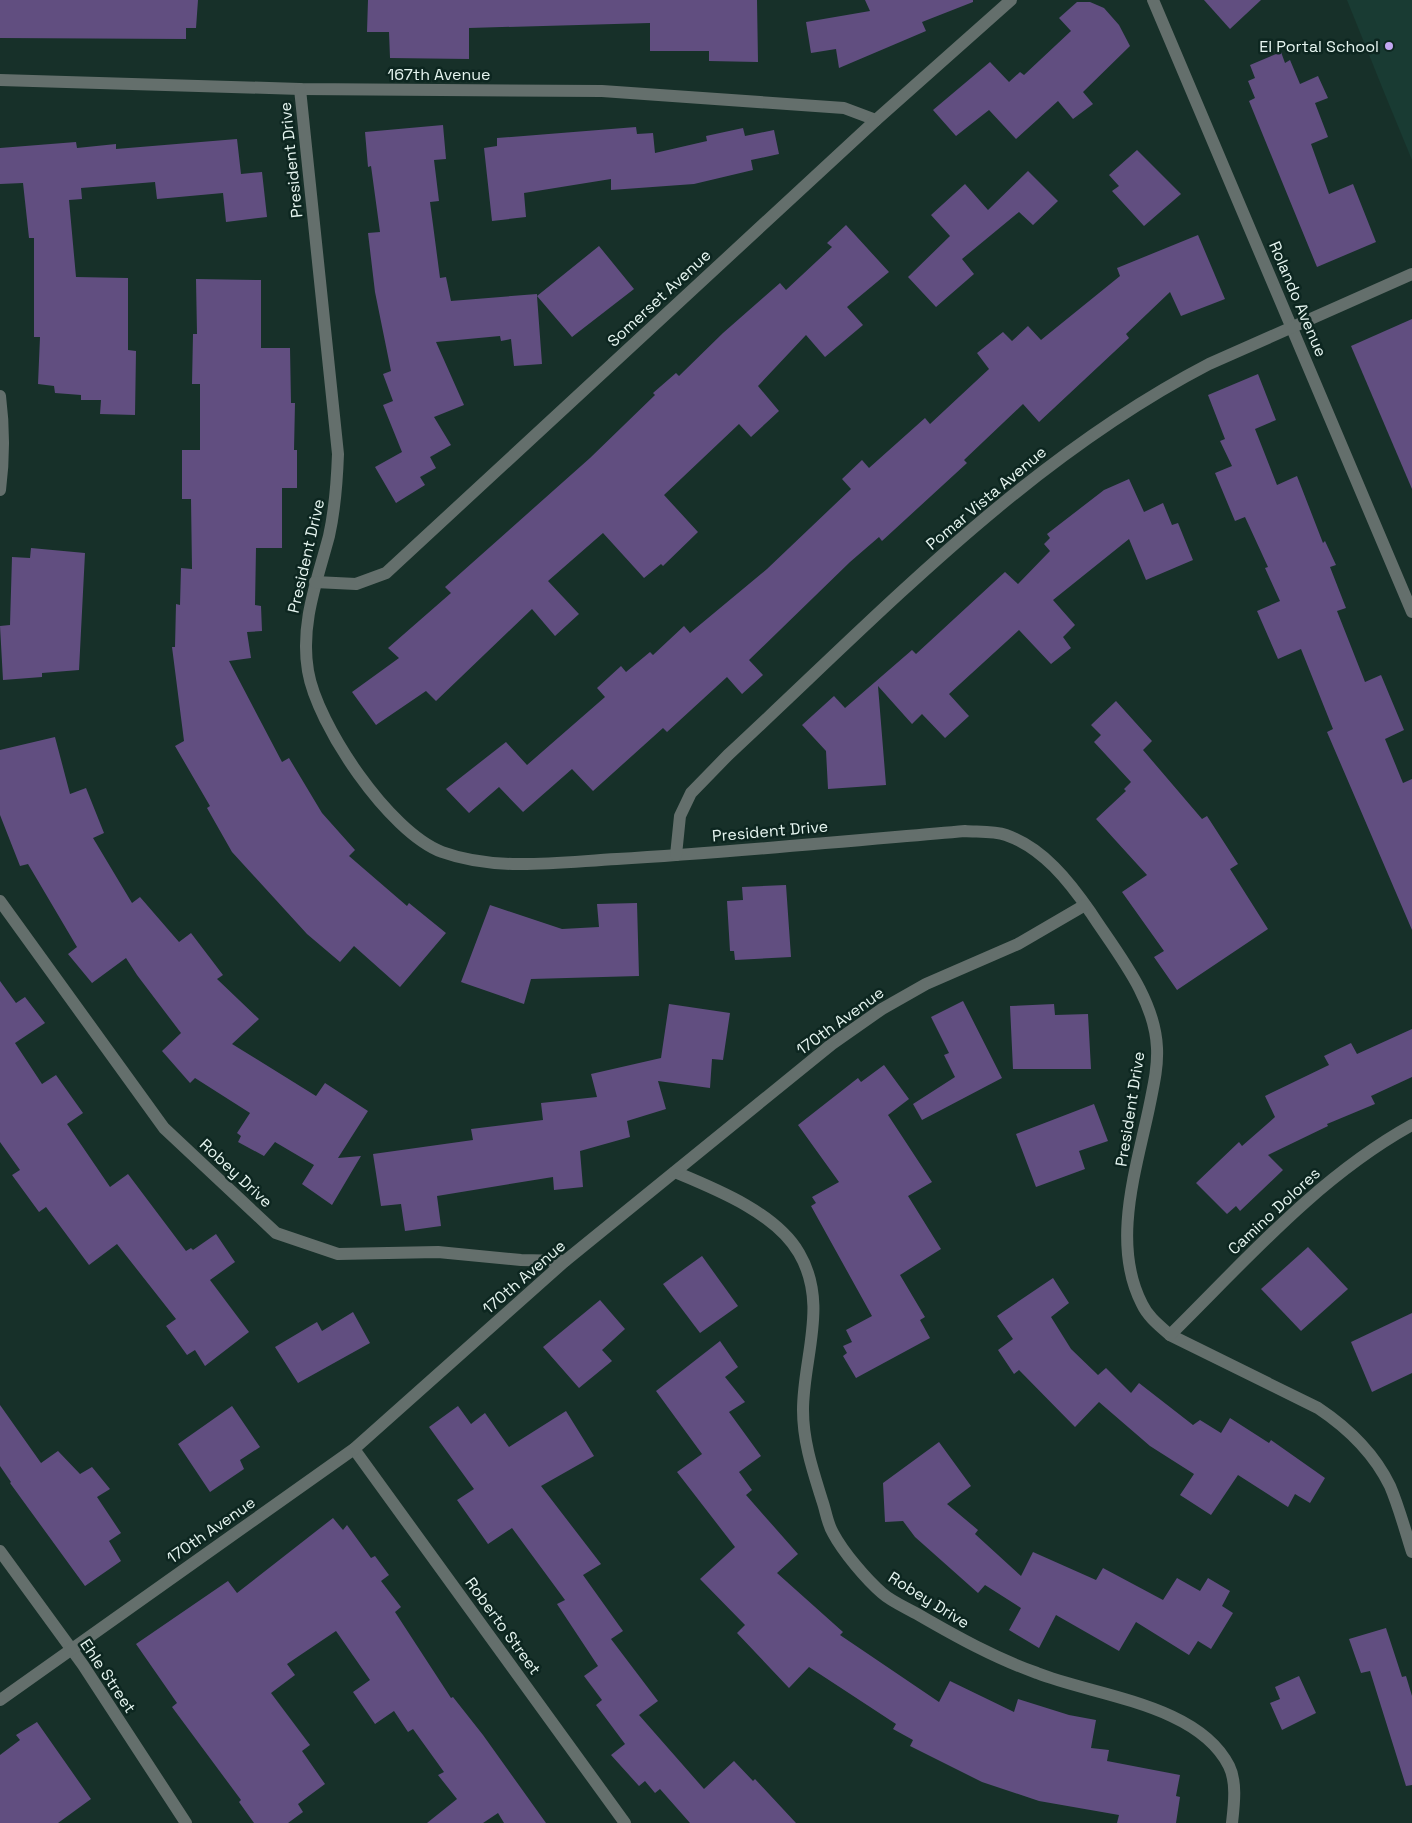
<svg xmlns="http://www.w3.org/2000/svg" width="1412" height="1823" font-family="'Space Grotesk',sans-serif">
<style>
.built{fill:#193b33}
.building{fill:#614e80}
.lines{fill:none;stroke-linecap:round;stroke-linejoin:round}
.minor{stroke:#646f6c;stroke-width:12}
.poi-dot{fill:#c3a7f2;stroke:#0d2620;stroke-width:2}
.labels{text-anchor:middle;dominant-baseline:central;stroke-width:5;stroke-linejoin:round;paint-order:stroke}
.poi-label{font-size:16px;fill:#e6f5f0;stroke:#0d2620;text-anchor:end}
.street-label{font-size:16px;fill:#e6f5f0;stroke:#0d2620}
</style>
<rect width="100%" height="100%" fill="#173029"/>
<polygon class="built" points="1347,0 1412,0 1412,160 1384,92"/>
<g class="building">
<polygon points="0,0 198,0 196,28 186,28 186,39 0,38"/>
<polygon points="368,0 757,0 758,62 709,61 709,51 650,51 650,23 469,28 469,59 390,58 389,32 367,32"/>
<polygon points="865,0 973,0 973,2 922,22 926,31 839,68 836,49 811,53 806,22 870,11"/>
<polygon points="1204,0 1261,0 1230,29"/>
<polygon points="1077,2 1090,2 1104,8 1119,25 1130,46 1083,92 1093,104 1073,119 1058,101 1016,139 989,110 956,136 933,110 990,62 1009,82 1020,72 1024,75 1071,31 1059,18"/>
<polygon points="1281,52 1285,63 1290,60 1300,84 1318,76 1328,98 1315,103 1328,137 1311,144 1329,194 1353,184 1376,242 1317,267 1249,101 1255,98 1248,81 1255,78 1250,65"/>
<polygon points="443,125 446,159 434,160 439,201 430,202 440,278 446,277 451,301 537,294 537,296 599,246 634,289 572,337 537,296 542,364 514,366 511,339 501,341 500,336 436,342 464,405 434,417 451,445 430,457 436,468 420,477 425,485 396,503 375,467 402,452 383,405 393,401 383,374 391,371 375,292 368,233 380,232 371,166 368,167 365,132"/>
<polygon points="636,127 637,134 653,133 655,153 707,141 706,136 743,128 745,136 774,130 779,154 751,160 753,170 694,184 611,190 611,179 524,193 526,217 492,221 484,148 497,146 497,138"/>
<polygon points="237,139 241,174 262,172 267,217 226,222 223,193 157,199 155,182 81,188 82,199 69,200 76,277 128,278 128,350 136,351 135,415 100,414 101,400 81,400 81,395 55,393 54,386 38,384 40,337 34,337 34,238 29,238 23,183 0,184 0,148 76,142 77,148 116,144 116,149"/>
<polygon points="1137,150 1181,194 1144,226 1112,191 1119,186 1109,175"/>
<polygon points="1028,171 1058,201 1033,225 1019,212 962,259 974,274 936,307 908,277 950,236 931,215 965,184 988,210"/>
<polygon points="846,225 889,272 847,307 863,325 825,357 806,335 758,386 779,411 751,437 739,424 664,495 698,532 663,566 661,564 644,578 603,533 548,581 579,614 555,636 532,609 436,701 426,691 376,725 352,692 399,658 388,648 451,593 445,587 590,458 655,395 653,393 676,373 679,376 723,333 780,283 786,290 832,247 827,243"/>
<polygon points="1198,235 1225,299 1181,316 1170,292 1126,334 1129,338 1039,422 1023,404 964,460 967,463 882,541 879,537 850,562 749,660 763,675 742,694 727,677 667,732 663,728 593,791 572,769 523,812 499,787 469,813 446,789 506,742 527,765 605,697 597,688 621,666 626,672 650,652 653,655 684,626 690,633 767,569 851,489 842,479 862,460 869,468 925,418 930,424 989,369 977,353 1003,332 1012,341 1028,326 1041,340 1120,276 1117,268"/>
<polygon points="196,279 261,280 261,348 290,348 291,403 295,403 294,450 297,450 297,488 282,488 282,548 256,548 255,605 261,606 262,631 247,632 251,658 229,661 282,762 289,758 322,813 355,850 349,856 407,906 409,903 446,933 400,987 354,946 340,962 307,934 232,852 207,808 210,806 175,746 184,741 172,647 175,647 176,604 180,605 181,568 192,569 191,499 182,499 182,450 200,450 200,384 192,384 193,334 197,334"/>
<polygon points="1412,319 1412,489 1351,346"/>
<polygon points="1258,374 1276,420 1255,429 1277,485 1297,476 1323,543 1325,541 1336,565 1330,567 1346,608 1337,611 1365,682 1381,675 1404,730 1385,739 1403,783 1412,779 1412,930 1327,732 1333,729 1301,649 1278,659 1257,611 1280,601 1265,568 1268,567 1245,517 1235,521 1215,473 1232,466 1220,441 1225,439 1208,395"/>
<polygon points="1129,479 1144,512 1163,503 1172,525 1178,523 1193,560 1146,580 1129,539 1053,600 1075,625 1063,637 1071,648 1051,664 1019,630 949,694 969,716 945,738 922,714 912,724 878,686 886,785 828,789 826,751 802,725 834,696 845,708 912,650 916,654 1005,572 1018,584 1050,551 1044,544 1050,538 1047,534 1104,490"/>
<polygon points="31,548 85,553 79,670 42,673 42,677 3,680 0,626 10,625 12,557 30,558"/>
<polygon points="1116,701 1152,741 1143,750 1202,819 1207,816 1238,864 1230,869 1268,929 1177,990 1154,957 1164,951 1122,892 1147,875 1096,819 1126,791 1124,789 1131,782 1094,742 1101,735 1091,725"/>
<polygon points="55,737 70,794 86,788 104,833 93,838 132,903 140,897 179,942 191,933 223,975 217,979 259,1019 232,1044 316,1096 325,1083 368,1111 338,1158 361,1156 332,1205 302,1184 314,1165 275,1142 264,1156 238,1142 241,1136 237,1133 250,1113 195,1078 190,1083 162,1051 181,1033 137,975 126,958 92,983 68,954 77,947 28,864 20,866 0,815 0,750"/>
<polygon points="786,885 791,957 735,960 734,951 730,951 727,901 743,900 742,887"/>
<polygon points="637,903 639,976 531,979 524,1004 461,982 490,905 562,929 599,927 597,904"/>
<polygon points="0,981 16,1003 25,997 45,1023 15,1043 42,1084 56,1075 83,1113 67,1124 110,1187 128,1174 186,1251 191,1248 193,1250 216,1234 235,1262 210,1280 249,1332 205,1366 195,1350 187,1355 166,1326 176,1319 117,1244 89,1265 46,1207 39,1212 12,1175 20,1170 0,1142"/>
<polygon points="963,1001 1002,1078 922,1120 913,1104 955,1077 944,1055 949,1053 931,1017"/>
<polygon points="669,1004 730,1013 723,1060 712,1059 710,1088 658,1081 666,1109 627,1121 630,1137 580,1151 583,1187 554,1190 553,1177 437,1196 441,1226 405,1231 401,1204 381,1206 373,1154 473,1140 471,1129 543,1120 541,1103 597,1097 591,1074 661,1058"/>
<polygon points="1054,1004 1055,1015 1088,1014 1091,1069 1013,1069 1010,1006"/>
<polygon points="1412,1029 1412,1077 1371,1096 1375,1104 1327,1124 1328,1126 1268,1155 1283,1170 1240,1211 1236,1206 1227,1214 1196,1183 1239,1142 1242,1146 1275,1117 1265,1096 1329,1065 1324,1056 1351,1043 1357,1054"/>
<polygon points="884,1065 909,1099 888,1115 932,1182 908,1196 941,1249 900,1275 925,1317 920,1320 930,1338 856,1378 843,1356 847,1353 843,1346 852,1342 846,1330 872,1316 811,1206 816,1203 812,1197 839,1182 798,1125 858,1078 861,1082"/>
<polygon points="1094,1104 1108,1141 1079,1151 1085,1169 1036,1187 1016,1134"/>
<polygon points="1308,1247 1348,1289 1301,1331 1261,1289"/>
<polygon points="702,1256 738,1306 700,1333 663,1284"/>
<polygon points="1053,1278 1069,1303 1051,1317 1071,1349 1098,1375 1106,1368 1131,1393 1139,1383 1193,1425 1200,1420 1221,1433 1230,1418 1269,1443 1271,1440 1325,1478 1310,1503 1295,1494 1288,1507 1238,1475 1211,1515 1180,1495 1194,1474 1150,1446 1099,1402 1075,1427 1019,1370 1014,1374 998,1350 1013,1339 997,1316"/>
<polygon points="600,1300 625,1329 602,1350 612,1361 579,1388 543,1347"/>
<polygon points="353,1312 370,1343 298,1383 275,1347 317,1322 322,1331"/>
<polygon points="1412,1313 1412,1373 1372,1392 1351,1342"/>
<polygon points="720,1341 738,1367 725,1377 745,1402 729,1412 761,1456 739,1472 752,1490 746,1495 798,1554 777,1573 843,1632 840,1635 939,1702 950,1681 1014,1712 1018,1699 1069,1715 1096,1720 1091,1748 1109,1750 1107,1761 1180,1775 1176,1796 1180,1797 1176,1823 1117,1823 1119,1815 1039,1801 982,1782 910,1746 913,1740 893,1729 896,1724 809,1667 789,1688 737,1633 745,1625 700,1579 735,1547 677,1472 702,1454 656,1391"/>
<polygon points="0,1405 41,1463 58,1451 80,1474 92,1467 110,1489 97,1497 121,1533 109,1541 121,1561 85,1586 10,1483 11,1482 0,1466"/>
<polygon points="232,1406 260,1447 240,1460 244,1469 210,1492 178,1444"/>
<polygon points="458,1406 471,1424 485,1413 509,1447 566,1411 594,1456 541,1486 601,1564 583,1575 623,1631 611,1639 658,1701 639,1715 704,1789 734,1761 753,1781 755,1779 796,1823 690,1823 660,1789 655,1793 645,1781 639,1786 611,1755 625,1744 596,1705 602,1700 584,1676 598,1666 557,1604 565,1600 512,1528 488,1544 457,1500 474,1489 429,1427"/>
<polygon points="939,1442 971,1486 947,1504 978,1530 975,1534 1021,1576 1033,1552 1096,1580 1103,1568 1163,1600 1177,1578 1200,1591 1208,1578 1230,1591 1222,1606 1233,1613 1211,1649 1198,1641 1189,1655 1136,1622 1119,1651 1056,1615 1039,1648 1009,1630 1021,1608 985,1585 978,1593 915,1537 903,1521 885,1522 883,1483"/>
<polygon points="333,1518 343,1530 347,1525 371,1558 375,1556 389,1575 381,1581 401,1607 395,1612 451,1698 453,1697 483,1735 546,1823 504,1823 498,1813 483,1823 427,1823 457,1799 438,1775 444,1772 413,1729 408,1732 394,1711 375,1724 353,1692 370,1680 336,1631 287,1664 295,1675 271,1693 310,1745 302,1751 325,1784 298,1804 303,1812 288,1823 254,1823 239,1802 241,1800 172,1707 177,1703 136,1644 228,1581 237,1593"/>
<polygon points="1386,1628 1402,1677 1406,1676 1412,1696 1412,1785 1406,1786 1370,1671 1361,1673 1349,1639"/>
<polygon points="1299,1676 1316,1713 1282,1730 1270,1703 1280,1699 1275,1687"/>
<polygon points="37,1722 91,1799 58,1823 0,1823 0,1755 20,1740 16,1735"/>
</g>
<g class="lines">
<g class="minor">
<polyline points="1153,0 1412,612"/>
<polyline points="0,80 300,89 602,91 844,108 876,120"/>
<path d="M 300,89 L 338,454 C 337,482 335,509 329,536 C 317,581 300,624 308,671 C 317,725 389,832 442,852 C 497,872 560,862 617,859 C 733,852 849,841 965,831 C 977,832 994,831 1006,835 C 1043,848 1069,881 1091,913 C 1117,953 1155,998 1157,1048 C 1158,1068 1153,1088 1149,1108 C 1136,1170 1111,1244 1142,1304 C 1148,1317 1160,1326 1170,1335 L 1318,1408 C 1348,1428 1374,1453 1390,1486 C 1399,1507 1405,1530 1412,1552"/>
<path d="M 0,396 C 4,427 4,459 0,490"/>
<polyline points="315,582 356,584 386,573 876,120 1011,0"/>
<path d="M 676,855 L 680,816 L 691,793 L 728,755 C 879,615 1024,460 1209,364 L 1412,274"/>
<polyline points="0,901 164,1128 276,1233 338,1254 438,1252 521,1260 565,1261"/>
<path d="M 675,1172 C 716,1189 776,1213 799,1253 C 829,1304 803,1357 803,1410 C 803,1442 813,1471 822,1500 C 826,1511 827,1523 833,1533 C 843,1552 866,1579 882,1593 C 892,1602 907,1608 919,1615 C 957,1637 995,1658 1037,1673 C 1095,1696 1198,1704 1229,1766 C 1237,1782 1234,1805 1232,1823"/>
<path d="M 1170,1335 C 1246,1260 1318,1177 1412,1125"/>
<polyline points="354,1449 625,1823"/>
<polyline points="0,1551 83,1665 186,1823"/>
<polyline points="0,1700 354,1449 565,1261 832,1044 882,1009 926,984 1018,944 1085,905"/>
</g>
</g>
<circle class="poi-dot" cx="1389" cy="46" r="5"/>
<g class="labels">
<g class="poi-label">
<text x="1379" y="46">El Portal School</text>
</g>
<g class="street-label">
<text x="439" y="74">167th Avenue</text>
<text transform="translate(291 160) rotate(-96)">President Drive</text>
<text transform="translate(659 298) rotate(-43)">Somerset Avenue</text>
<text transform="translate(1298 299) rotate(67)">Rolando Avenue</text>
<text transform="translate(986 498) rotate(-40)">Pomar Vista Avenue</text>
<text transform="translate(306 556) rotate(-77)">President Drive</text>
<text transform="translate(770 831) rotate(-5)">President Drive</text>
<text transform="translate(840 1021) rotate(-36)">170th Avenue</text>
<text transform="translate(1130 1109) rotate(-81)">President Drive</text>
<text transform="translate(236 1173) rotate(43)">Robey Drive</text>
<text transform="translate(1274 1211) rotate(-43)">Camino Dolores</text>
<text transform="translate(524 1277) rotate(-41)">170th Avenue</text>
<text transform="translate(211 1530) rotate(-35)">170th Avenue</text>
<text transform="translate(929 1600) rotate(32)">Robey Drive</text>
<text transform="translate(503 1626) rotate(54)">Roberto Street</text>
<text transform="translate(108 1676) rotate(56)">Ehle Street</text>
</g>
</g>
</svg>
